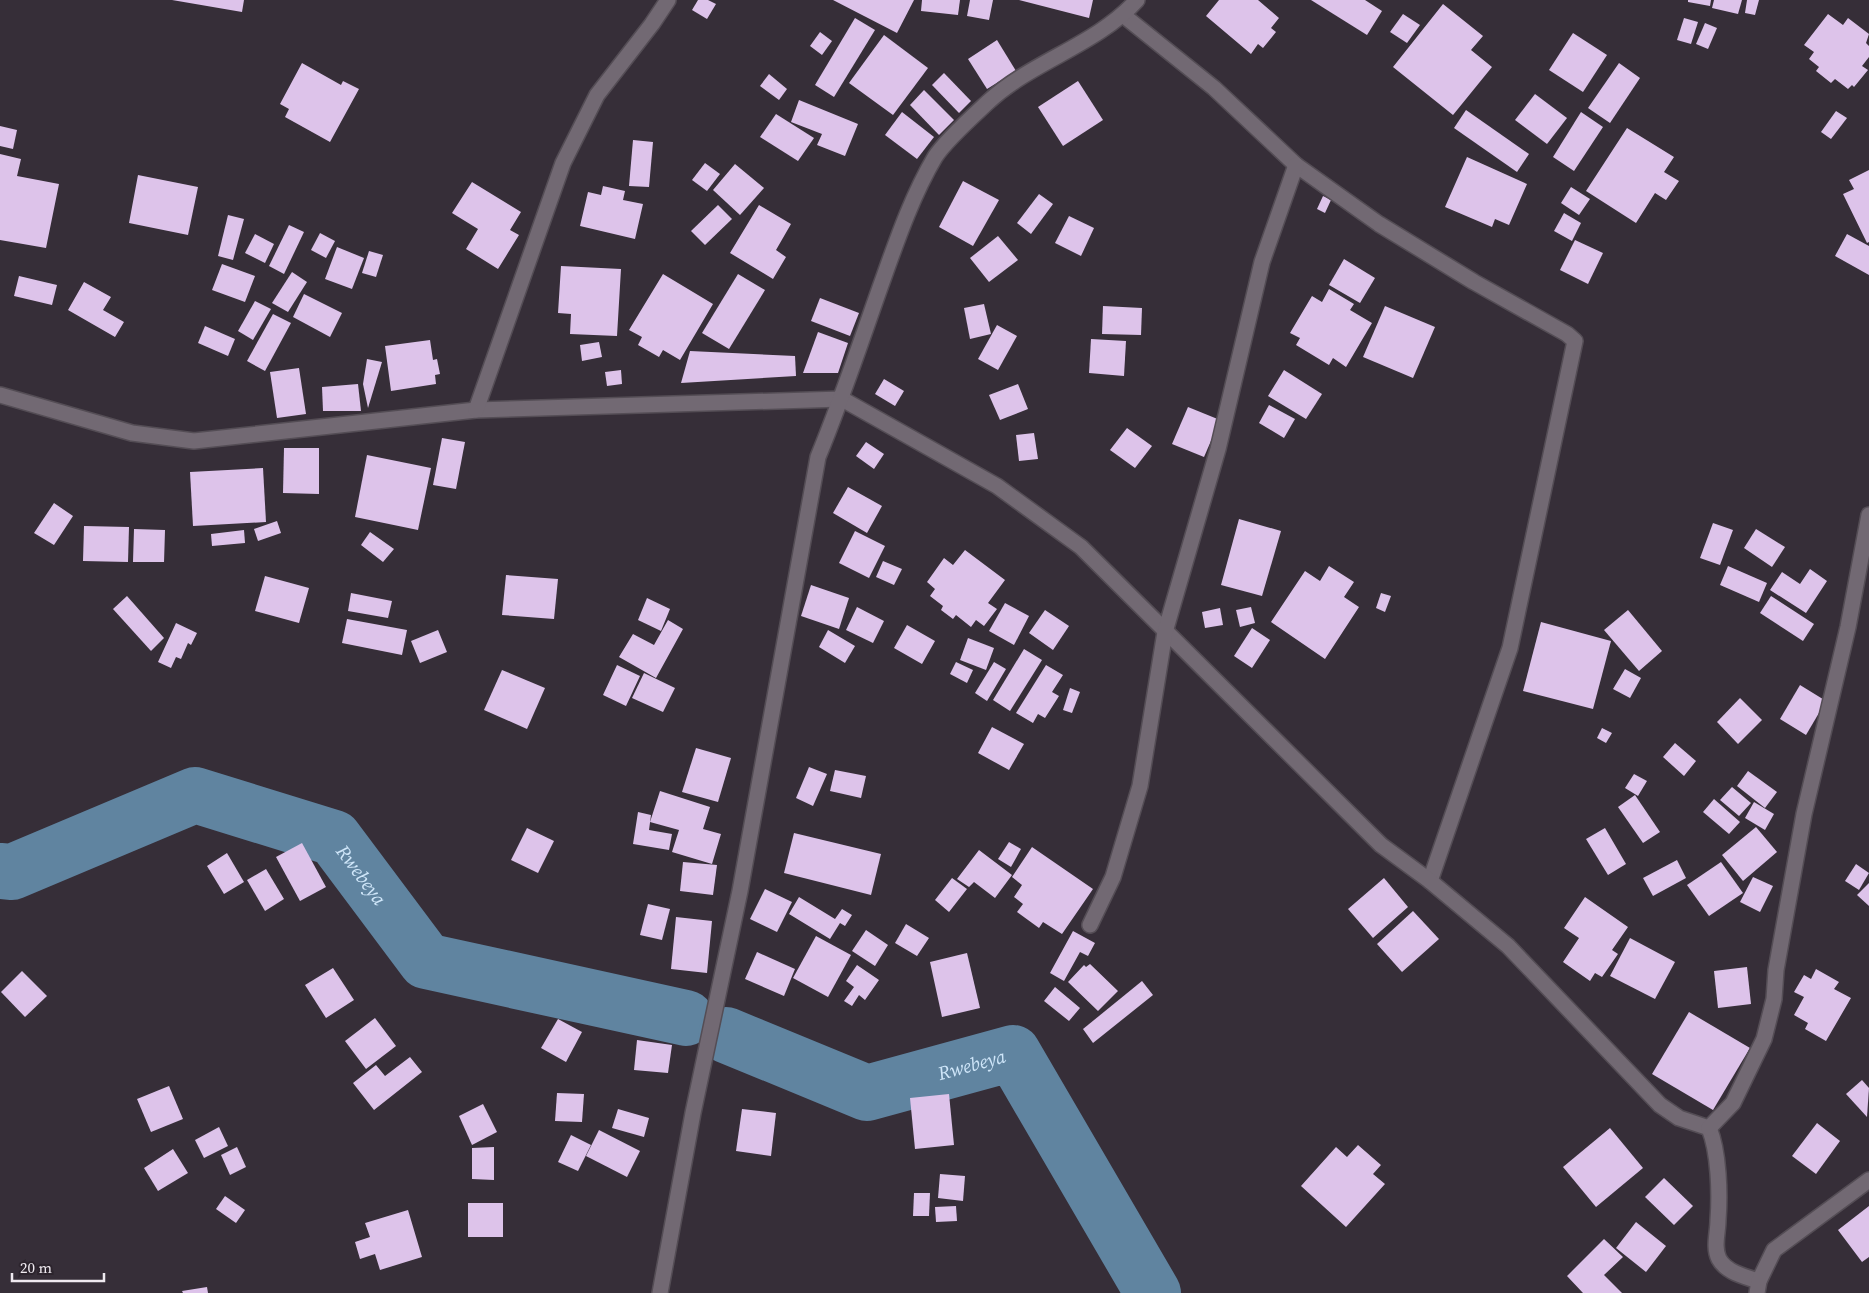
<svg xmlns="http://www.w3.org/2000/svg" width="1869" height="1293" font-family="'Source Serif 4',serif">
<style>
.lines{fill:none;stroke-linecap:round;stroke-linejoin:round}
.river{stroke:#6084a0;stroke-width:56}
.building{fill:#ddc3ea}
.minor-casing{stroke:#544d55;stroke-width:18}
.minor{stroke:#726973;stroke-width:15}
.labels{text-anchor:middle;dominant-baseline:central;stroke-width:5;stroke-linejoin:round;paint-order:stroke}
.water-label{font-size:19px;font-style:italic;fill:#cfe6f9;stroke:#2c242d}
</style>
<rect width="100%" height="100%" fill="#362e38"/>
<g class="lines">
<g class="river">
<path id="s1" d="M 0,871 L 12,872 L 195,795 L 334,838 L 426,961 L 686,1018"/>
<path id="s2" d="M 726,1035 L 867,1093 L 1013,1053 L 1153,1293"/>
</g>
</g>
<g class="building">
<polygon points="172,0 244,0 242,12"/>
<polygon points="698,0 708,0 716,4 707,19 692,10"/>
<polygon points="833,0 914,0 897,33"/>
<polygon points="922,0 960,0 958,15 921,11"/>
<polygon points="970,0 993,0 989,20 967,16"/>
<polygon points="1019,0 1093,0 1089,18"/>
<polygon points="1219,0 1258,0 1279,18 1271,28 1276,32 1263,48 1258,44 1251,54 1206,16"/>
<polygon points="1311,0 1365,0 1382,11 1367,35"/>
<polygon points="1688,0 1711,0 1710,6 1688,2"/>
<polygon points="1714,0 1742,0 1738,14 1712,8"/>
<polygon points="1747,0 1759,0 1755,15 1745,13"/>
<polygon points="1443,4 1483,36 1471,50 1492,67 1453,115 1393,67"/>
<polygon points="1403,14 1420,25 1407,43 1390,32"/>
<polygon points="1828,14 1843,25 1848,18 1869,34 1866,43 1869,46 1869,57 1862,66 1868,70 1854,87 1852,85 1848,89 1835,79 1831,83 1816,71 1819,67 1809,59 1814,52 1804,45"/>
<polygon points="855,18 875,30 834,97 815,85"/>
<polygon points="1684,18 1698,22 1691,44 1677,40"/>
<polygon points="1705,23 1717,28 1708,49 1696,44"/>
<polygon points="820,32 832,41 822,55 810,46"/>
<polygon points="1573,33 1607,55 1583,92 1549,70"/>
<polygon points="884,35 928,68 893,115 849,83"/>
<polygon points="997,40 1016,71 987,89 968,59"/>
<polygon points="302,63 341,85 343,81 359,89 330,142 285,117 289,109 280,104"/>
<polygon points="1619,63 1640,78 1610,123 1588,108"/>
<polygon points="944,73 971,101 959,113 932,85"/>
<polygon points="769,74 787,89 779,100 760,86"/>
<polygon points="1078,81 1103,120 1063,146 1038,107"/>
<polygon points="924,90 954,120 939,135 910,105"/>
<polygon points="1535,94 1567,118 1547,144 1515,120"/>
<polygon points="799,100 858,124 845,156 817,145 822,134 791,122"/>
<polygon points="1466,110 1529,154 1517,172 1454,128"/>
<polygon points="1836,111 1847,118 1831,139 1821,132"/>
<polygon points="902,112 934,137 917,159 885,135"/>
<polygon points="1581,112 1603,127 1574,171 1553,157"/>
<polygon points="776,114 814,138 798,161 760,137"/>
<polygon points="0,126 17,130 13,149 0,146"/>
<polygon points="1627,128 1674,157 1664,172 1679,181 1666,200 1655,193 1636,223 1586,191"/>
<polygon points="633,140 653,142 649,187 629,186"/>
<polygon points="0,154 21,159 17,176 59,184 46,248 0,240"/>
<polygon points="1467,157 1527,184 1509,225 1495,219 1492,227 1445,207"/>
<polygon points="705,163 720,174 707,191 692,180"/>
<polygon points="735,164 764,188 740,215 713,190"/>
<polygon points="1869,170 1869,242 1867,243 1843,194 1854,189 1849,180"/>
<polygon points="138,175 198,187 188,235 129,223"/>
<polygon points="963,181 999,200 973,246 939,227"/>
<polygon points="472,182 521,212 510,230 519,235 498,269 466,249 478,229 452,213"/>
<polygon points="603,186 625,191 623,200 643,204 635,239 580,226 588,192 601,195"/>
<polygon points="1571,187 1590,199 1579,215 1561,203"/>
<polygon points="1039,194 1053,204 1031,234 1017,223"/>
<polygon points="1323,196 1331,200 1325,213 1317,209"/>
<polygon points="718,205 732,219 705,245 691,231"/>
<polygon points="759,205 791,224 776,250 786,257 773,279 730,253"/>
<polygon points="1564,213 1581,223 1572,241 1554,231"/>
<polygon points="228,215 244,219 233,260 218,256"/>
<polygon points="1069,216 1094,228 1081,256 1055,243"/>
<polygon points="289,225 304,232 284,274 269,266"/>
<polygon points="320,233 335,241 326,258 311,250"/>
<polygon points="255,234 274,244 265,263 245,253"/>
<polygon points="1847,234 1869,246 1869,275 1835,256"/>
<polygon points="998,236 1018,260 989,282 970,258"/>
<polygon points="1575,240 1603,253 1588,284 1560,270"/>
<polygon points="337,247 364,258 352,289 325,279"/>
<polygon points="369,251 383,255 376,277 362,273"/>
<polygon points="1344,259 1375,278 1360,303 1329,285"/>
<polygon points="222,264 255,276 245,302 212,290"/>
<polygon points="561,266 621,269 617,336 570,334 571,314 558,313"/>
<polygon points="292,272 307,282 288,312 272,303"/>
<polygon points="663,274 713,304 680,360 663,350 659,357 638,345 642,337 629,330"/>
<polygon points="738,274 765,290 729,349 702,333"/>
<polygon points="19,276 57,285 52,305 14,296"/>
<polygon points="84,282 111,297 103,310 124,322 115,337 68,310"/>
<polygon points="1329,289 1354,304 1350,310 1372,323 1346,367 1333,358 1329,365 1296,345 1300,338 1290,333 1312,296 1322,302"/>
<polygon points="304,294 342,313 330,337 293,317"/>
<polygon points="820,298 859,313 850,336 811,321"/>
<polygon points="255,301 271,309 253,340 238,331"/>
<polygon points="984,304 991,334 970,339 964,308"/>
<polygon points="1103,306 1142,308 1141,335 1102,334"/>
<polygon points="1385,306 1435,327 1413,378 1363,357"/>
<polygon points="273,314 291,323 265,371 247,361"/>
<polygon points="997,325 1017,336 998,370 978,359"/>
<polygon points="205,326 235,339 228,356 198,343"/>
<polygon points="818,332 848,343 838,373 803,373"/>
<polygon points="1091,339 1126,341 1124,376 1089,373"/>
<polygon points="430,340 433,360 437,359 440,374 435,375 436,384 391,391 385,346"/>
<polygon points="599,342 602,357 582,361 580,345"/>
<polygon points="690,351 795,356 796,376 681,383"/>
<polygon points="367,359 382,362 368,408 363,384"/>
<polygon points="299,368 306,414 277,418 270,372"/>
<polygon points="621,370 622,384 607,386 605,372"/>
<polygon points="1284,370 1322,394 1306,419 1268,396"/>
<polygon points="884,379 904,391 895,406 875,394"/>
<polygon points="358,384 361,411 323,411 322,387"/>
<polygon points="1018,384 1028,409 1000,420 989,395"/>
<polygon points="1269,405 1295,419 1284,438 1259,423"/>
<polygon points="1188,407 1220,420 1204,457 1172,444"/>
<polygon points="1127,428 1152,446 1135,468 1110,450"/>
<polygon points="1034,433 1038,459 1019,461 1016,435"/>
<polygon points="442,438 465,442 456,489 433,485"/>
<polygon points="866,442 884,454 874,469 856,456"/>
<polygon points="284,448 319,448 319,494 283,493"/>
<polygon points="367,455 431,468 418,530 355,517"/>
<polygon points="263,468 266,522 193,526 190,472"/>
<polygon points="848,487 882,506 867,533 833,513"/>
<polygon points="54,503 73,516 54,545 34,533"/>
<polygon points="1239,519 1281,531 1262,596 1221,585"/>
<polygon points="277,521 281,533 258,541 254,529"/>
<polygon points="1713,523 1733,530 1720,565 1700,558"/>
<polygon points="84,526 129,527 128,562 83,561"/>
<polygon points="134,529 165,530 164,562 133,562"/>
<polygon points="1756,529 1785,547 1772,567 1744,548"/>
<polygon points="244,530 245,543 212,546 211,534"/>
<polygon points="855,531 885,546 869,578 839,563"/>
<polygon points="370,532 394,549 383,562 361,545"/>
<polygon points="965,550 1005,580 988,603 997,609 984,626 976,620 971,627 956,615 953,619 941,610 943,606 930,596 935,589 927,582 944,558 953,565"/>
<polygon points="883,561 902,569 894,585 876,577"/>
<polygon points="1329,566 1354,582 1344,597 1359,607 1325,659 1271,622 1305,571 1320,581"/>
<polygon points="1728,566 1767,583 1759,602 1720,585"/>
<polygon points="1810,569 1827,581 1806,613 1770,590 1782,572 1800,584"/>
<polygon points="506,575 558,579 554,619 502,615"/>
<polygon points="265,576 309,588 299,623 255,611"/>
<polygon points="811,585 849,598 839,629 801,616"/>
<polygon points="351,593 392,601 388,618 348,611"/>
<polygon points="1381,593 1391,596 1385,612 1376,608"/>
<polygon points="127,596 164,638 151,651 113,609"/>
<polygon points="1771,596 1814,624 1803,641 1760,613"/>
<polygon points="647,598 670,609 661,631 638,620"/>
<polygon points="1005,603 1029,616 1014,645 989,631"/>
<polygon points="857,607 884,621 873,643 846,630"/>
<polygon points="1251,607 1255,623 1240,627 1236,610"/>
<polygon points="1220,608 1223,625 1205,628 1202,612"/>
<polygon points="1045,610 1069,626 1053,650 1029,633"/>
<polygon points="1628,610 1662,651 1639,671 1604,630"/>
<polygon points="347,619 407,630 402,655 342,643"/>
<polygon points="668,620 683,629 656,678 619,657 633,634 654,645"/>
<polygon points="1541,622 1611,641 1593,709 1523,691"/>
<polygon points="176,623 197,633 191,645 188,643 181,659 176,657 171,668 158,662"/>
<polygon points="907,625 935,641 922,664 894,648"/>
<polygon points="1252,628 1270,640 1252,668 1234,656"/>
<polygon points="438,630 447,652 420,663 411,641"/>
<polygon points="828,630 855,646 845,663 819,647"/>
<polygon points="968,638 994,648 986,670 960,660"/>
<polygon points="1024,649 1042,660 1010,711 993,700"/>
<polygon points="956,662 973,670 967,683 950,674"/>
<polygon points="994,662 1006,669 987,701 975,693"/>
<polygon points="617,665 640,676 626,706 603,695"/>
<polygon points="1046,665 1063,675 1052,692 1059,696 1045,718 1038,714 1033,723 1016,713"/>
<polygon points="1625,669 1641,678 1630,698 1613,689"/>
<polygon points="502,670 545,688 527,729 484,710"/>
<polygon points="644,673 675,688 663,712 632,698"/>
<polygon points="1800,685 1826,701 1806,735 1780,719"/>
<polygon points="1070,688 1080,692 1072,713 1063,710"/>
<polygon points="1740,698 1762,720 1738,744 1717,722"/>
<polygon points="992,727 1024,744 1009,770 978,753"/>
<polygon points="1602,728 1612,733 1606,743 1597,738"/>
<polygon points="1675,743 1696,761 1684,776 1663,757"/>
<polygon points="696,748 731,758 718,802 682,792"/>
<polygon points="809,767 827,774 813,806 796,798"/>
<polygon points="835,770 866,776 861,798 830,791"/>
<polygon points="1748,771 1777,792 1765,808 1737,786"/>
<polygon points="1634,774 1647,781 1638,796 1625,788"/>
<polygon points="1732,787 1751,803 1739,816 1720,800"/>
<polygon points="660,791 710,807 703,829 721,834 712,864 672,852 679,830 650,822"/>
<polygon points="1635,795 1660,832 1643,843 1618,807"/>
<polygon points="1714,799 1740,822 1729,834 1703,812"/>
<polygon points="1754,802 1774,814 1765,830 1745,818"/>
<polygon points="638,812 651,815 649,830 672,834 669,850 633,844"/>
<polygon points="1756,827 1777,852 1743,881 1722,855"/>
<polygon points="527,828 554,841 538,873 511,860"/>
<polygon points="1605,828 1626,864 1608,875 1586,839"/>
<polygon points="794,833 881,854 871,895 784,873"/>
<polygon points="1009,842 1021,849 1011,867 998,859"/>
<polygon points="302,843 326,887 300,901 276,857"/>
<polygon points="1032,847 1093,889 1062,934 1043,922 1039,928 1017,912 1023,904 1014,897 1022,885 1012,877"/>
<polygon points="979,850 1012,875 995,898 974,882 969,887 957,879"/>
<polygon points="227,853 244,882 224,894 207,866"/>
<polygon points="1677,860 1686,878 1653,896 1643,878"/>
<polygon points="683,862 717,865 713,895 680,891"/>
<polygon points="1721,862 1743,893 1709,916 1687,885"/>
<polygon points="1856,864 1869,873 1859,890 1845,881"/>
<polygon points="266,869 284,899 265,911 247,880"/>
<polygon points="1753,877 1773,886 1760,912 1740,902"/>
<polygon points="952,878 967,889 949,912 935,900"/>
<polygon points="1384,878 1408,907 1373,938 1348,909"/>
<polygon points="1869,883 1869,906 1857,895"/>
<polygon points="765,889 792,902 777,932 750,919"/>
<polygon points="799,897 835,919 842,909 852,915 845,926 840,923 830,939 789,914"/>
<polygon points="1585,897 1628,927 1612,950 1618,954 1602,977 1595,973 1590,981 1563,962 1579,938 1564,928"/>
<polygon points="648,904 670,909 662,940 640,935"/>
<polygon points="1413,911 1439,939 1402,972 1377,944"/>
<polygon points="676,917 712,921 707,973 671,969"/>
<polygon points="906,924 929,938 917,956 895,943"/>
<polygon points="866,930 888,945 875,966 852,951"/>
<polygon points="1073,931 1095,943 1088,956 1080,952 1064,981 1050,973"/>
<polygon points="816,936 851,955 828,997 793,978"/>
<polygon points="1630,938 1675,962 1655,999 1610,976"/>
<polygon points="757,952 795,969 784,996 745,979"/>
<polygon points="967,953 980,1008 942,1017 930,962"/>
<polygon points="1090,964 1118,991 1098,1011 1068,982 1084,965 1086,967"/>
<polygon points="857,965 879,980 865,1000 859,995 852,1006 844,1001 854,987 846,981"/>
<polygon points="1747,967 1751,1004 1718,1008 1714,971"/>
<polygon points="333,968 354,1000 326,1018 305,985"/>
<polygon points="1816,969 1839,982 1834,989 1851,998 1826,1041 1805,1029 1808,1023 1794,1015 1804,997 1794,992 1804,975 1811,979"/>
<polygon points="22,971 47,996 25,1017 1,992"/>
<polygon points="1142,981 1153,995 1093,1043 1083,1029"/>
<polygon points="1055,987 1080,1008 1069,1021 1044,1001"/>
<polygon points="1689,1012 1750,1048 1713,1110 1652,1074"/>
<polygon points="375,1018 396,1046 366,1069 345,1041"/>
<polygon points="558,1019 582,1032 566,1062 541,1048"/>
<polygon points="637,1040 672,1045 668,1073 634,1070"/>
<polygon points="410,1057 422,1072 374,1110 353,1083 376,1065 385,1076"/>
<polygon points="1862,1080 1869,1088 1867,1117 1846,1094"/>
<polygon points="169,1086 183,1119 151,1132 137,1099"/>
<polygon points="557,1093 584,1094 582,1122 555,1121"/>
<polygon points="949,1094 954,1145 915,1149 910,1098"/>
<polygon points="483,1104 497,1132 472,1145 459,1116"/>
<polygon points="618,1109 649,1118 644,1137 612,1128"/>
<polygon points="742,1109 776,1113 771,1156 736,1151"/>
<polygon points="1817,1123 1840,1141 1816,1174 1792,1156"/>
<polygon points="219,1127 228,1146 204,1158 195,1140"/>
<polygon points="1610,1128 1643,1168 1596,1207 1563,1167"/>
<polygon points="599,1130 640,1151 627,1177 586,1156"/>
<polygon points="571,1135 591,1145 578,1171 558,1162"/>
<polygon points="1358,1145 1381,1165 1373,1174 1385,1184 1346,1227 1301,1186 1336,1147 1347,1157"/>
<polygon points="237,1147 246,1167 230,1175 221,1155"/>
<polygon points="494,1147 494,1180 472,1179 472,1148"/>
<polygon points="173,1149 188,1173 158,1191 144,1168"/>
<polygon points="940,1174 965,1176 963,1201 938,1198"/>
<polygon points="1664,1178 1693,1206 1674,1225 1645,1197"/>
<polygon points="914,1193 930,1193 929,1216 913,1216"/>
<polygon points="225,1196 245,1210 236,1223 216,1209"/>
<rect x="468" y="1203" width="35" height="34"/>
<polygon points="956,1206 957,1221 936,1222 935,1207"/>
<polygon points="1869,1206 1869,1257 1862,1262 1838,1230"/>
<polygon points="408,1210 422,1257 380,1270 375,1254 360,1259 355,1242 370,1237 365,1223"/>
<polygon points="1636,1222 1666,1246 1646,1272 1616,1248"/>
<polygon points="1604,1239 1623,1257 1604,1275 1622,1293 1583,1293 1567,1276"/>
<polygon points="207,1287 208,1293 183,1293 182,1291"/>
</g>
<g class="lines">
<defs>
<g id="minor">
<polyline points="1123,15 1214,88 1296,165 1379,224 1474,282 1567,334 1575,341 1510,648 1430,881"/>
<path d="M 0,395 L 132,433 L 194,441 L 476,410 L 842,399 L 997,486 L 1081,547 L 1381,845 L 1430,881 L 1508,946 L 1660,1105 L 1679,1118 L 1709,1128 C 1719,1152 1720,1194 1718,1220 C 1718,1233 1713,1247 1719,1259 C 1726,1272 1745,1277 1759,1281"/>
<polyline points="476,410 563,163 597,95 652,24 668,0"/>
<polyline points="1090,925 1113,877 1140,786 1165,632 1218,449 1262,262 1296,165"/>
<polyline points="1709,1128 1733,1103 1764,1039 1774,999 1776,970 1804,814 1848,627 1869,515"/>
<path d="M 660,1293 L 693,1113 L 740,891 L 818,457 C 842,399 861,341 882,282 C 897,240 912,196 935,157 C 945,141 973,116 988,102 C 1032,61 1097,45 1137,0"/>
<polyline points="1757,1293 1759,1281 1774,1250 1869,1180"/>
</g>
</defs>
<use href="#minor" class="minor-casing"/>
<use href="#minor" class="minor"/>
</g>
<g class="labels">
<g class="water-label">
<text stroke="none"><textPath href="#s1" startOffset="402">Rwebeya</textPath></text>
<text stroke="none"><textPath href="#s2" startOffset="261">Rwebeya</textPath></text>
</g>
</g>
<path d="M12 1273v8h92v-8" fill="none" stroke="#efeaf0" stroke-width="2.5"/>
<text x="20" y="1273" font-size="15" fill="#efeaf0" stroke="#2c242d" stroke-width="4" paint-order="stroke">20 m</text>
</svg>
